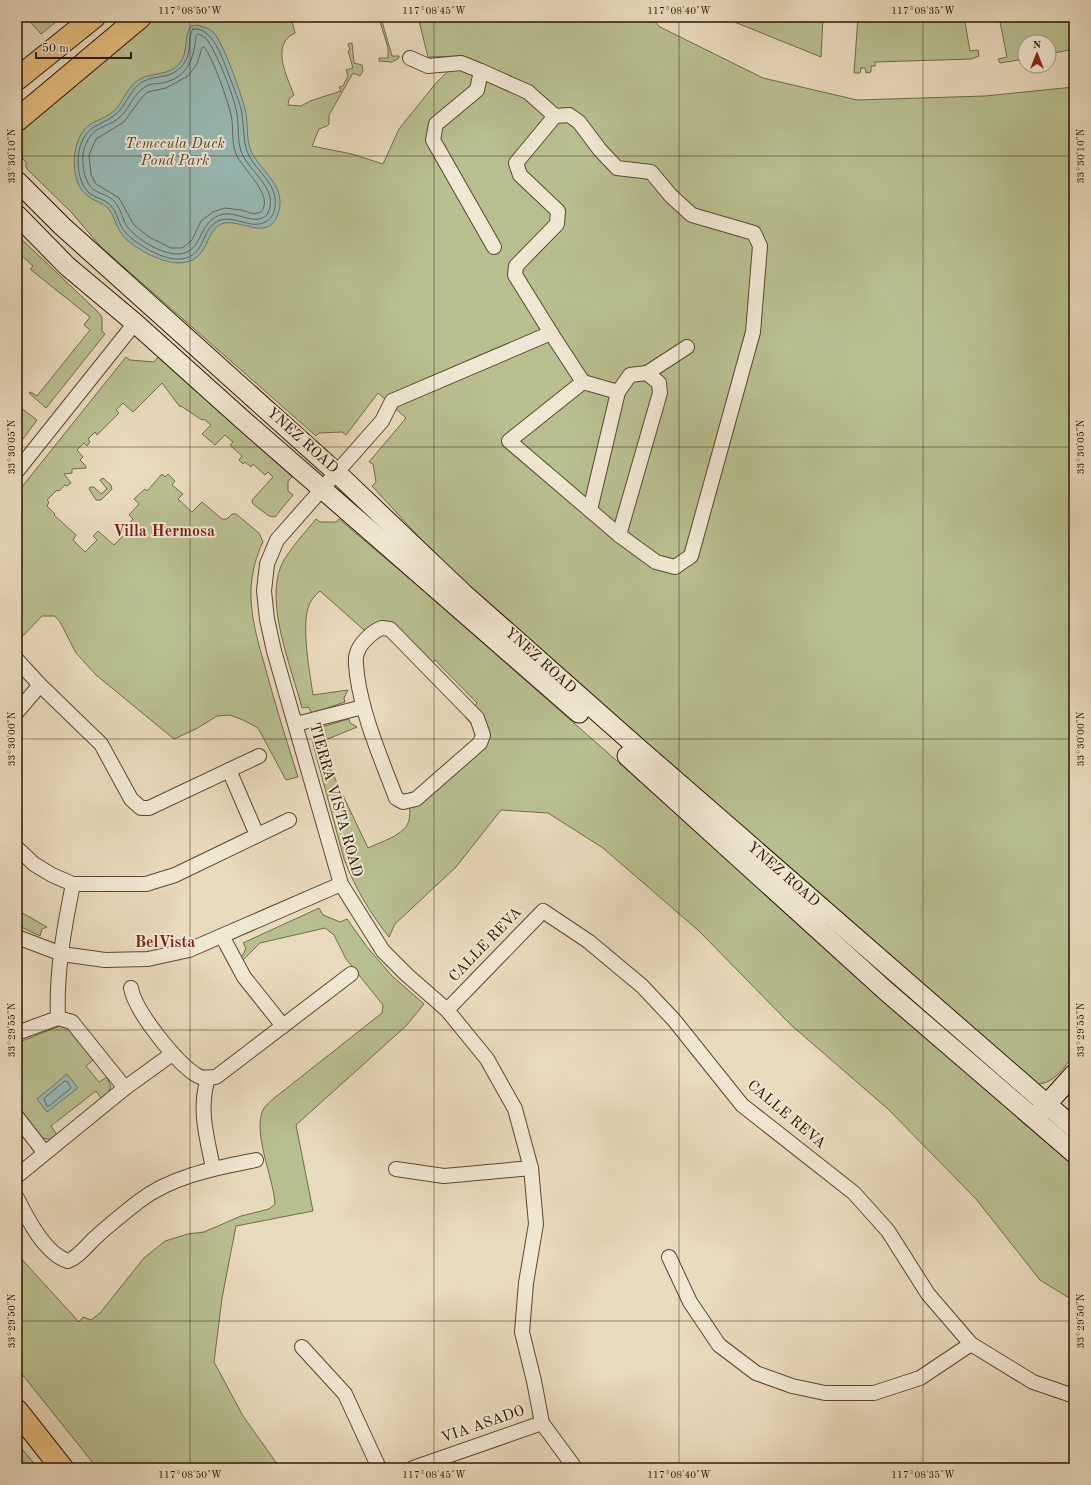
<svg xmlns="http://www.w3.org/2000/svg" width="1091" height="1485" font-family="'Old Standard TT',serif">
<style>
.green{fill:#b8bf8f;stroke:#726a48}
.water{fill:#98bab5;stroke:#6d786d}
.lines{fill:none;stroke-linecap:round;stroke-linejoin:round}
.shore{stroke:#62685c;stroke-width:1}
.minor-casing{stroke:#5b4730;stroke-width:16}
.secondary-casing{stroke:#2c1602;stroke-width:21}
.primary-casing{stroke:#2c1602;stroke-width:24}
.motorway-casing{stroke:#2c1602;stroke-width:24}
.minor{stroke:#f0e7d3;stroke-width:14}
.secondary{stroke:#f0e7d3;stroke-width:19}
.primary{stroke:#e4bd7e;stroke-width:22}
.motorway{stroke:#e4bd7e;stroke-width:22}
.ticks{fill:none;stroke:#2c1602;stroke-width:1;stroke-opacity:0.45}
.labels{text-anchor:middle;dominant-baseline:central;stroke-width:4;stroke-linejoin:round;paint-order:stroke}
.park-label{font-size:15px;font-style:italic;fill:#56492c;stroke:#f0e7d3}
.street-label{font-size:15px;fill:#2c1602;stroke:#f0e7d3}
.neighbourhood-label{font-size:16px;font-weight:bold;fill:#7a1f14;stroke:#f0e7d3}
.neatline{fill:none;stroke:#2c1602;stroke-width:1.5}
.ticks-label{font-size:10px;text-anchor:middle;fill:#2c1602}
</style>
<rect width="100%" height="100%" fill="#e8dabc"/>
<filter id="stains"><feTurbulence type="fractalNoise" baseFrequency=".005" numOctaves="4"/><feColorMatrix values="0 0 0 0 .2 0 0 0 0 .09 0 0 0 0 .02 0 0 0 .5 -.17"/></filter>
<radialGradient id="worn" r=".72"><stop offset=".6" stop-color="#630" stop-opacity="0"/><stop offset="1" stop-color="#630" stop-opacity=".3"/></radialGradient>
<g class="green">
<polygon points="26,17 62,17 41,34"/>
<path d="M 156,17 L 291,17 L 295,33 C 270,44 287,77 294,95 L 289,99 L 288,105 L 301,106 L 310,101 L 341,91 L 339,87 L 343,86 L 348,76 L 346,70 L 353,68 L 348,51 L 350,50 L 348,44 L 352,43 L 354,63 L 362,65 L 363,71 L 360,76 L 353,73 L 329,115 L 329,124 L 327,126 L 319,129 L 312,146 L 352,154 L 383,164 L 399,129 L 436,83 L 464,56 L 428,57 L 418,17 L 651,17 L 660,27 L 763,78 L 857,100 L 985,96 L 1074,87 L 1074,1055 C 1064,1067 1054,1084 1037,1084 L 466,588 L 372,486 L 376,482 L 373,464 L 369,462 L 406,418 L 378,393 L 346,435 L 342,432 L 319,433 L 316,436 L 101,247 L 72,213 L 26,168 L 26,162 L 22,158 L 22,136 L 19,130 Z"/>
<polygon points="722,17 823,17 821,57"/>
<polygon points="858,17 964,17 970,51 978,50 979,56 971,59 875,62 875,66 871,66 871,72 866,73 865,68 861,68 860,73 854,73"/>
<polygon points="999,17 1074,17 1074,49 1049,54 1049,42 1025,42 1025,59 1000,63 998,59 1007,57"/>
<polygon points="379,18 381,18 392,56 399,56 399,58 392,62 379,61 379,58 388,58 388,48"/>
<polygon points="17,235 97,311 102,317 102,331 105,334 46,408 29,393 31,392 37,396 90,330 84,325 90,317 30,269 33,266 22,256 17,260"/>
<path d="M 126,357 L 130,360 L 154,362 L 158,357 L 288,473 L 292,477 L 288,481 L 288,491 L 293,495 L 275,517 L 269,516 L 253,504 L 252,500 L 273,477 L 268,472 L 265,475 L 253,464 L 251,467 L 245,462 L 243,464 L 239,460 L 242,456 L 230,445 L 233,442 L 225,435 L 215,445 L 202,434 L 211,425 L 204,419 L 202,420 L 181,406 L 180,407 L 162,383 L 133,412 L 123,403 L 116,410 L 119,413 L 97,435 L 95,432 L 88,439 L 90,442 L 87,446 L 84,443 L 77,450 L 83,457 L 80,460 L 86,466 L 86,468 L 72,469 L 72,473 L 64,474 L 71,483 L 67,486 L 65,485 L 59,491 L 57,490 L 47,500 L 49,502 L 47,506 L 55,514 L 54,515 L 76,535 L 73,540 L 85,552 L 97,540 L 93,536 L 98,531 L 114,545 L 126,533 L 123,530 L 133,519 L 129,515 L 139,504 L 134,499 L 145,489 L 147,491 L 162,474 L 165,477 L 168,474 L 175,481 L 172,485 L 183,494 L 178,499 L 192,512 L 202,502 L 222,519 L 227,519 L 232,514 L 236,514 L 259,533 L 263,542 C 256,556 252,572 251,588 C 250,614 257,639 264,663 C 274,701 286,739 298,777 L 286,780 L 258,728 L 243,720 L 230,715 L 217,716 L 196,729 L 174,739 L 96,675 L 76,653 L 60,622 L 55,616 L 42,616 L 17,642 L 17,493 Z"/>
<polygon points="17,405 37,420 17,447 17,417 20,413 17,411"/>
<polygon points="103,478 111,485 112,489 101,500 96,500 89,489 90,487 94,487 101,494 107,489 100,480"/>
<path d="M 316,519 L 320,522 L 336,522 L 339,519 L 417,585 L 1074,1163 L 1074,1301 L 1040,1280 L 976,1199 L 888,1109 L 791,1025 L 699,931 L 603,848 L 548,813 L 501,810 L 456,867 L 395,924 L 389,937 C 370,913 355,888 344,859 L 312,740 L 315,738 L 319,732 L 318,728 L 349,719 L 350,723 L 357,727 L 318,743 L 368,848 C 380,842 406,835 409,820 C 411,812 409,802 408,794 L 415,791 L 475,738 L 475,728 L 465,717 L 477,703 L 435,660 L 430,664 L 400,631 L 371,628 L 364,630 L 320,591 C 317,594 312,598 310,603 C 300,622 310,674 313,695 L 348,690 L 344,698 L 345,702 L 312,713 L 308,707 L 302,708 C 292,669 265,605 281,566 C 289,549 304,534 316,519 Z"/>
<path d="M 319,908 L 323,915 L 340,922 L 347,919 L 367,947 L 392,976 L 424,1004 L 406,1026 L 296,1125 L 313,1211 L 236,1226 L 222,1298 L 214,1362 L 243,1416 L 280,1468 L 97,1468 L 17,1368 L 17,1254 L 79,1322 L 83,1317 L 91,1320 L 100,1313 L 144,1258 L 165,1241 L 188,1234 L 204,1232 L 241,1216 L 269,1209 L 275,1204 C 274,1179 251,1130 264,1108 C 266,1105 270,1102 273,1099 L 382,1013 L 383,1005 L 346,959 L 334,935 L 325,928 L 260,943 L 241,962 L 238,957 L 243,955 L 246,948 L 243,943 Z"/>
<polygon points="17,910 47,927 42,929 40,936 17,925"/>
<polygon points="62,1025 68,1029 93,1060 86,1066 99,1082 107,1077 111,1087 105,1098 101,1098 96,1091 51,1126 57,1135 51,1139 46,1139 40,1136 17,1104 17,1043"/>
<polygon points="17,1443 38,1468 17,1468"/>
</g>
<g class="water">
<path d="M 198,25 C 203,27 209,28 213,32 C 223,41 241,94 245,109 C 249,124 245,139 252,153 C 263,173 285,186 279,211 C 270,243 243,220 225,223 C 203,227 212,263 178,263 C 162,263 130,247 121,233 C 116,226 114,215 108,208 C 103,203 94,201 88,196 C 73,186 72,160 77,144 C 85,119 98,124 114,111 C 124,101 127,86 140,79 C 153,72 168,76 179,64 C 189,53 183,37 191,26 Z"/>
<polygon points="67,1074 78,1088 47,1112 37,1099"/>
</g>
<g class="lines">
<g class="shore">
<path d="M 193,29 C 215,26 225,67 232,83 C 235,93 241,104 242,115 C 244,126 243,137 246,148 C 252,170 279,182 275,207 C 274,213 272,218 267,221 C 250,232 232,211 215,223 C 201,233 205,252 186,258 C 168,264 137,245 126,233 C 118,225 118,213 111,206 C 105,199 95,198 88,192 C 78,182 76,160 80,147 C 87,124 100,127 116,114 C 127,105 130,88 144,81 C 157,75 170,79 181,67 C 194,54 186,40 193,29 Z"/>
<path d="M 198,34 C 202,36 206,37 208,41 C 218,56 234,96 237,114 C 239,126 237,139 241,151 C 249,173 281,189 267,215 C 254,226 239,212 224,214 C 197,219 204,253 179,254 C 163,255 140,241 129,229 C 122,221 122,210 115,202 C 110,196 101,194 94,190 C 84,183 82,165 83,154 C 84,147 87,140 92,134 C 99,126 112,125 120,117 C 130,108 133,94 145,87 C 150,83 156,84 162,83 C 188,78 194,58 196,36 Z"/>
<path d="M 204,47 C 213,58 228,101 231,115 C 234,128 231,142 236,154 C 243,170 275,196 261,212 L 254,214 L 241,210 L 225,208 L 213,212 L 201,221 L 192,240 L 186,245 L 182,248 L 171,248 L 149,237 L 134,225 L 119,198 L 96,184 L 91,175 L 89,155 L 96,139 L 124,122 L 142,97 L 148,92 L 166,88 L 188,76 L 197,64 L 202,48 Z"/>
<polygon points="65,1081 68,1082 71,1088 49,1106 47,1106 44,1099"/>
</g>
<defs>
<g id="minor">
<polyline points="410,58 428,66 461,63 481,71 528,92 555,116 569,115 579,122 600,150 617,168 651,172 671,196 692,215 754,233 760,246 753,332 691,556 675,567 656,562 619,535 509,441 583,382 551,333 392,401 382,421 277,540 267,564 264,591 267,619 274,651 341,884 383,951 407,975 447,1010 487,1059 515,1109 531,1168 536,1224 526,1283 522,1332 534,1381 542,1423 575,1468"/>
<polyline points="481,71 477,90 436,124 433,140 494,247"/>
<polyline points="551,333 515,275 516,266 557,224 558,211 520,175 516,163 555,116"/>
<polyline points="647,373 687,347"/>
<polyline points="583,382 618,392 630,375 647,373 659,383 660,393 619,535"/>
<polyline points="17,471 135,323"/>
<polyline points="590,510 618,392"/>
<path d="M 382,628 L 390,629 L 477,718 L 483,735 L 480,743 L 416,799 L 403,802 L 396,798 C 381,758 363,718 357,675 C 357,668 354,660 357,653 C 360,643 373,631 382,628 Z"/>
<polyline points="17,660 40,685 101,744 131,799 141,808 149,808 259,756"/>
<polyline points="17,712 40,685"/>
<polyline points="296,724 363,707"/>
<polyline points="229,770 257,835"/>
<polyline points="17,848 34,864 52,875 73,884 146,884 175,875 289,820"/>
<polyline points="222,936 244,977 283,1026"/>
<polyline points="17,937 62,954 105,960 148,959 189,950 341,884"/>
<path d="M 131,988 C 135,1011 177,1064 198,1076 C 204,1079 211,1077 216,1077 L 351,974"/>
<polyline points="447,1010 543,911 588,941 642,986 674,1020 742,1105 854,1193 888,1231 928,1294 971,1344 1033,1382 1074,1396"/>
<path d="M 58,1018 C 56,973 64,928 73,884"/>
<polyline points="17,1033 58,1018 72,1022 125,1088"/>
<path d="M 208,1078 C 198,1110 207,1137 213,1168"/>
<polyline points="17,1117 44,1152"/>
<polyline points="396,1169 444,1176 531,1168"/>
<polyline points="17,1176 125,1088 172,1054"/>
<path d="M 17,1198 C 27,1218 45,1254 68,1261 C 79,1257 87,1245 96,1237 C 109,1225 124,1213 138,1202 C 171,1176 216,1168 256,1160"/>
<polyline points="669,1257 690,1302 719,1345 756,1373 792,1386 825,1393 874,1393 920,1378 971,1344"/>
<polyline points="302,1347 345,1394 379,1468"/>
<polyline points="413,1468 542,1423"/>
</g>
<g id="secondary">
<polyline points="17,181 62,226 337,473 463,593 637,747 1074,1128"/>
<polyline points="17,215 67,266 135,323 243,420 579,713"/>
<polyline points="627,756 886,991 1074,1153"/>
<polyline points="1038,1114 1074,1074"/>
</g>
<g id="primary">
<polyline points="17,79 94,17"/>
<polyline points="17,120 140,17"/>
</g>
<polyline id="motorway" points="17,1411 62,1468"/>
</defs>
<use href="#minor" class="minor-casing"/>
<use href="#secondary" class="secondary-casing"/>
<use href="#primary" class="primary-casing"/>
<use href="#motorway" class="motorway-casing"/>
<use href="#minor" class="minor"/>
<use href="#secondary" class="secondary"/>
<use href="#primary" class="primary"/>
<use href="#motorway" class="motorway"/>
</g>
<path class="ticks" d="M 190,17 L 190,1468M 434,17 L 434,1468M 679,17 L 679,1468M 923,17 L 923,1468M 17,156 L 1074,156M 17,447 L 1074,447M 17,739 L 1074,739M 17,1030 L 1074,1030M 17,1321 L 1074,1321"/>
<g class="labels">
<g class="park-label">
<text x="175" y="144">Temecula Duck<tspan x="175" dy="17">Pond Park</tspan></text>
</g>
<g class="street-label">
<text transform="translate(302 441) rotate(42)">YNEZ ROAD</text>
<text transform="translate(540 661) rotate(42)">YNEZ ROAD</text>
<text transform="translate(335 800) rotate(74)">TIERRA VISTA ROAD</text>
<text transform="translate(783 875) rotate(41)">YNEZ ROAD</text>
<text transform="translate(486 945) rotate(-46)">CALLE REVA</text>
<text transform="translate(786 1115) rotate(40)">CALLE REVA</text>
<text transform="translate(483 1425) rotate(-19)">VIA ASADO</text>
</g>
<g class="neighbourhood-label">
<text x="164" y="532">Villa Hermosa</text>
<text x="165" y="943">BelVista</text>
</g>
</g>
<rect width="1091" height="1485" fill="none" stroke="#e8dabc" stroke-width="44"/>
<g transform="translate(1037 54)"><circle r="19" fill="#f0e7d3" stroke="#a2937f"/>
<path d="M0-3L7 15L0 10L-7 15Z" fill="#8f2418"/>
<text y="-6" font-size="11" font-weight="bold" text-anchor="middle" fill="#2c1602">N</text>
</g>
<path d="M36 52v6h95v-6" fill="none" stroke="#2c1602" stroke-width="2"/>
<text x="42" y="52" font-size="12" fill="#2c1602" stroke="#f0e7d3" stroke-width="3" paint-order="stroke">50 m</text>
<rect x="22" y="22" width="1047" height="1441" class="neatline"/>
<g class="ticks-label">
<text x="190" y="14">117°08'50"W</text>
<text x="434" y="14">117°08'45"W</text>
<text x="679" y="14">117°08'40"W</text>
<text x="923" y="14">117°08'35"W</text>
<text transform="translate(11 156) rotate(-90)" y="4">33°30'10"N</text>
<text transform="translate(1080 156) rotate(-90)" y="4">33°30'10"N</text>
<text transform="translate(11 447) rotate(-90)" y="4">33°30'05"N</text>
<text transform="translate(1080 447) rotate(-90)" y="4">33°30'05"N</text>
<text transform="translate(11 739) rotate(-90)" y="4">33°30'00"N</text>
<text transform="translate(1080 739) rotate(-90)" y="4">33°30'00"N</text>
<text transform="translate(11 1030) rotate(-90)" y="4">33°29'55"N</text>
<text transform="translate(1080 1030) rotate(-90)" y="4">33°29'55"N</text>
<text transform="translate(11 1321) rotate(-90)" y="4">33°29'50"N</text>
<text transform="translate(1080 1321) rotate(-90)" y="4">33°29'50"N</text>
<text x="190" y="1478">117°08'50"W</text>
<text x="434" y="1478">117°08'45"W</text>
<text x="679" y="1478">117°08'40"W</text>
<text x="923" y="1478">117°08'35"W</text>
</g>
<rect width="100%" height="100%" filter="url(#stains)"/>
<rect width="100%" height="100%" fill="url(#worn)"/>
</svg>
